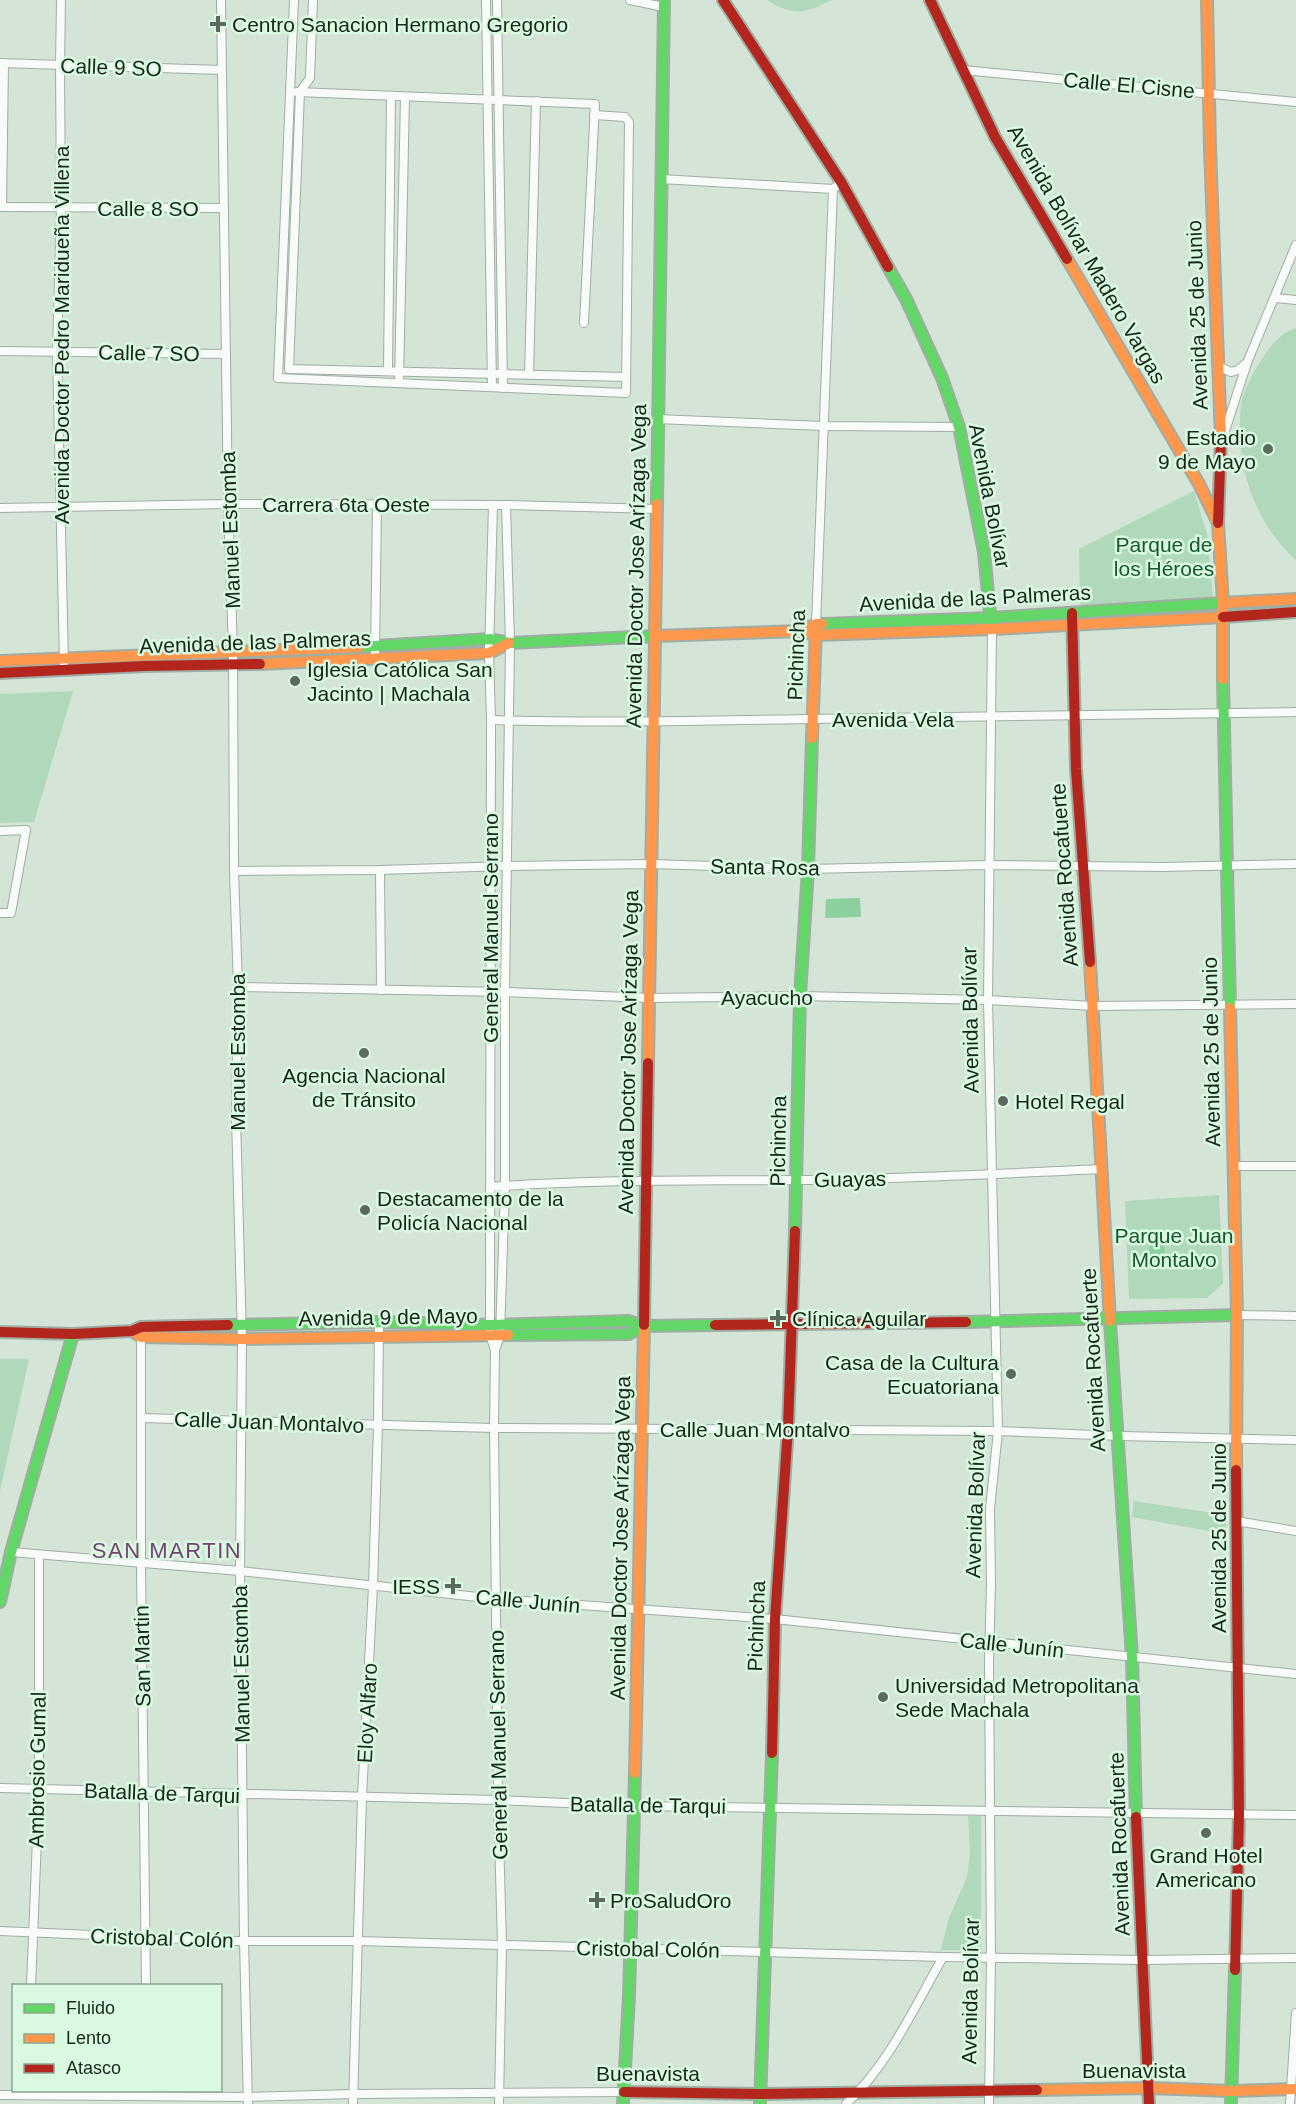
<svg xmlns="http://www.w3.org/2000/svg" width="1296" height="2104" font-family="Arial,sans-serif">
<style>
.green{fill:#b0d8ba}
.water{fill:#8cd0a0}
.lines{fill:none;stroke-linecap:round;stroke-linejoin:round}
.street-casing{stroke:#a0ada3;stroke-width:10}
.fast-casing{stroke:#a0ada3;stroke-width:14}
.slow-casing{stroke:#a0ada3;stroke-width:14}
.jam-casing{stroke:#a0ada3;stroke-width:14}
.street{stroke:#f9fbf9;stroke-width:8}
.fast{stroke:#63d668;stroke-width:10}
.slow{stroke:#ff974d;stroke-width:10}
.jam{stroke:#b3261e;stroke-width:10}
.poi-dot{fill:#5b695e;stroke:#d9fae1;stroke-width:2}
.labels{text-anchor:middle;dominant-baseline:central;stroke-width:5;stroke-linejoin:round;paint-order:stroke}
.poi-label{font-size:21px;fill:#1a261d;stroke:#d9fae1;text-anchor:start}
.street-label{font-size:21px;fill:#1a261d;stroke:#d9fae1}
.park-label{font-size:21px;fill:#16572f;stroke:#d9fae1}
.neighbourhood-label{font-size:22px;letter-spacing:1.5px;fill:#764273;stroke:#d9fae1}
</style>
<rect width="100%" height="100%" fill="#d4e5d8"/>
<g class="green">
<path d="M 767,0 L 831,0 C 806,14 792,16 767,0 Z"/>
<path d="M 1296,328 L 1296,560 C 1259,527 1239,477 1240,427 C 1240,415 1240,402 1245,391 C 1249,381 1254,371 1260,362 C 1269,347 1279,334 1296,328 Z"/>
<polygon points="1194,491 1207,534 1213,598 1080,606 1079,549"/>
<polygon points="73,691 34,822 0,823 0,694"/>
<polygon points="1219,1195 1223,1283 1207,1298 1129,1299 1125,1201"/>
<polygon points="0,1359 29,1359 0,1491"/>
<polygon points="1134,1501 1227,1515 1225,1534 1132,1517"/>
<polygon points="968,1816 981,1816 981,1950 941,1950 949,1918 967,1877 970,1852"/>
</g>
<g class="water">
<polygon points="860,898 861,917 825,918 826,899"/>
<circle cx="1157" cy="1250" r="8"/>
</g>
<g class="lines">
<defs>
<g id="street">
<polyline points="61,0 60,66 61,208 57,352 64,663"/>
<polyline points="221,0 228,504 233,651 234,871 238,987 236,1117 242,1339 240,1571 244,1941 248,2104"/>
<polyline points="294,0 278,378 626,393 629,122 625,117 594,115"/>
<polyline points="313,0 310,78 300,92 289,369 626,377"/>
<polyline points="486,0 492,387"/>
<polyline points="497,0 503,388"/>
<polyline points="630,0 664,7"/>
<polyline points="0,63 222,70"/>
<polyline points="963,70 1296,102"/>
<polyline points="297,92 595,104 584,323"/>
<polyline points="661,179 833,189"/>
<polyline points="0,207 224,208"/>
<polyline points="2,207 4,63"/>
<polyline points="1275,298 1296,300"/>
<polyline points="0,351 226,354"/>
<polyline points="1220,367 1231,372 1238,370 1245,364"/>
<polyline points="388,371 391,96"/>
<polyline points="529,375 536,101"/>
<polyline points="399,383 405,97"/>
<polyline points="657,419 823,426 959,427"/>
<polyline points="1224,434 1247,363 1296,245"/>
<polyline points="493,505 489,653 491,720 490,1298 490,1335 495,1350"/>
<polyline points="0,508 228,504 506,505 657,509"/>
<polyline points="816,624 833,189 841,182"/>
<polyline points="375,658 377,505"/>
<path d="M 491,720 C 597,723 703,721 809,719 C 972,717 1134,715 1296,712"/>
<polyline points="0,831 26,830 11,913 0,913"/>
<polyline points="380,870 381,990"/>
<polyline points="234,871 380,870 507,866 650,864 808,869 988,865 1162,867 1296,864"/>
<polyline points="238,987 505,992 649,998 800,996 988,1000 1093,1006 1296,1004"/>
<polyline points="1233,1166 1296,1166"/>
<path d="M 490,1187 C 592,1179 694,1181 796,1180 C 898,1179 1000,1174 1102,1169"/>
<polyline points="1237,1315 1296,1316"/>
<polyline points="141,1334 141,1564 146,1986"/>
<polyline points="142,1418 494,1428 998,1431 1121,1436 1296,1440"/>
<polyline points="1236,1521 1296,1531"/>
<polyline points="11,1552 240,1571 496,1599 775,1619 1296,1674"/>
<polyline points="0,1788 498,1800 635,1806 1296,1815"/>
<polyline points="0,1931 233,1941 358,1941 943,1957 1143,1960 1296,1958"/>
<polyline points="31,1986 39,1790 39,1555"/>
<polyline points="0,2095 248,2097 353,2094 624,2092"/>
<polyline points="353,2104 362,1797 373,1586 378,1425 379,1322"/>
<polyline points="499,2104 502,1945 498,1800 494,1428 495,1350 500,1336 505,1186 505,992 510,643 506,505"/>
<path d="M 846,2104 C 889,2064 914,2008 943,1957"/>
<polyline points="989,2104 991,1958 989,1662 991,1583 990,1509 998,1431 988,1000 992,629"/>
<polyline points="1290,2104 1296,2013"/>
</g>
<g id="fast">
<polyline points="888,267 906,299 942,378 959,427 984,552 991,624"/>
<polyline points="657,504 664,0"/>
<polyline points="822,624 991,618 1223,603"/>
<polyline points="359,647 490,639 510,643 655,636 655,639"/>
<polyline points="1223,679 1230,1008"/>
<polyline points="795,1231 800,996 808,869 812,738"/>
<polyline points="1110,1321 1132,1657 1136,1817"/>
<polyline points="966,1322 1237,1315"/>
<polyline points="228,1325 379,1322 490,1325 628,1321 643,1326 715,1325"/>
<polyline points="508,1335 629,1334 643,1326"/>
<polyline points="0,1602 11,1552 73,1334"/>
<polyline points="623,2104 629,1996 635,1773"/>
<polyline points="760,2104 772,1753"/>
<polyline points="1231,2104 1235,1970"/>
</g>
<g id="slow">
<polyline points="1207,0 1210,148 1221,438"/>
<polyline points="1067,259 1199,484 1218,523 1223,603 1223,679"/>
<polyline points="657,504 655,636 802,631 816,624 822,624"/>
<polyline points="1223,603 1296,599"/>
<polyline points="802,631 815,635 992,629 1223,617"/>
<polyline points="0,661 359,647"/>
<polyline points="260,664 489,653 509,643"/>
<polyline points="812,738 816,628"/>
<polyline points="1090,962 1110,1321"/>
<polyline points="1230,1008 1237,1315 1236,1470"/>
<polyline points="648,1063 655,639"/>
<polyline points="132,1331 141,1337 242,1339 508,1335"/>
<polyline points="635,1773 644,1325"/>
<polyline points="1037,2090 1149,2088 1231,2091 1296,2089"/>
</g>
<g id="jam">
<polyline points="723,0 841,182 888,267"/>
<polyline points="930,0 995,137 1067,259"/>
<polyline points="1218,523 1221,438"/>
<polyline points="1072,613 1076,769 1090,962"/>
<polyline points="1223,617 1296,612"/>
<polyline points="0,673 144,666 260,664"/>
<polyline points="644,1325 648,1063"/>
<polyline points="715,1325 966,1322"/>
<polyline points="0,1332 73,1334 132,1331 141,1327 228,1325"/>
<polyline points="772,1753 775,1619 788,1428 795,1231"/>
<polyline points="1136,1817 1149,2104"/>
<polyline points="1235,1970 1239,1815 1236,1470"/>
<polyline points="624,2092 760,2094 1037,2090"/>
</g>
</defs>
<use href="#street" class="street-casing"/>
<use href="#fast" class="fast-casing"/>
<use href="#slow" class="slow-casing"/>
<use href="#jam" class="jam-casing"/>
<use href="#street" class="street"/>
<use href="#fast" class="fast"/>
<use href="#slow" class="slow"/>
<use href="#jam" class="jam"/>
</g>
<g class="poi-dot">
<path d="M215 15h6v6h6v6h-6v6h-6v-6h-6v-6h6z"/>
<circle cx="1268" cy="449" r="6"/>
<circle cx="295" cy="681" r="6"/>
<circle cx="364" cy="1053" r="6"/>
<circle cx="1003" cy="1101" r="6"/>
<circle cx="365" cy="1210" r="6"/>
<path d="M775 1309h6v6h6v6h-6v6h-6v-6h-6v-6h6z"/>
<circle cx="1011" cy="1374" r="6"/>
<path d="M450 1577h6v6h6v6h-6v6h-6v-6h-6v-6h6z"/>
<circle cx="883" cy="1697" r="6"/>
<circle cx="1206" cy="1833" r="6"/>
<path d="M594 1891h6v6h6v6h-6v6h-6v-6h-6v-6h6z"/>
</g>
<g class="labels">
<g class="poi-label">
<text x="232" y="24">Centro Sanacion Hermano Gregorio</text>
<text x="1256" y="437" text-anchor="end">Estadio<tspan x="1256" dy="24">9 de Mayo</tspan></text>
<text x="307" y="669">Iglesia Católica San<tspan x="307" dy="24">Jacinto | Machala</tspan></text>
<text x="364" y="1075" text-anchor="middle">Agencia Nacional<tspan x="364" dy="24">de Tránsito</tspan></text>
<text x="1015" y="1101">Hotel Regal</text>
<text x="377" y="1198">Destacamento de la<tspan x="377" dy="24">Policía Nacional</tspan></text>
<text x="792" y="1318">Clínica Aguilar</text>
<text x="999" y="1362" text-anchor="end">Casa de la Cultura<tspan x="999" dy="24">Ecuatoriana</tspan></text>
<text x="440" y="1586" text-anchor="end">IESS</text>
<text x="895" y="1685">Universidad Metropolitana<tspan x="895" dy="24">Sede Machala</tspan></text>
<text x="1206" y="1855" text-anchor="middle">Grand Hotel<tspan x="1206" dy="24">Americano</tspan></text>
<text x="610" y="1900">ProSaludOro</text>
</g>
<g class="street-label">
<text transform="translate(111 67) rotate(2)">Calle 9 SO</text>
<text transform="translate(1129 85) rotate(5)">Calle El Cisne</text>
<text x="148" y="208">Calle 8 SO</text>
<text transform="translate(1087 254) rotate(60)">Avenida Bolívar Madero Vargas</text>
<text transform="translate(1197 315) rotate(-92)">Avenida 25 de Junio</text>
<text transform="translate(61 335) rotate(-90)">Avenida Doctor Pedro Maridueña Villena</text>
<text transform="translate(149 353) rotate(1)">Calle 7 SO</text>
<text transform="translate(990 496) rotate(79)">Avenida Bolívar</text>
<text x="346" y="504">Carrera 6ta Oeste</text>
<text transform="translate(230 530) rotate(-92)">Manuel Estomba</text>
<text transform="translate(636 566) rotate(-89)">Avenida Doctor Jose Arízaga Vega</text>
<text transform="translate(975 598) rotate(-3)">Avenida de las Palmeras</text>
<text transform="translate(255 642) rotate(-2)">Avenida de las Palmeras</text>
<text transform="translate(796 655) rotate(-88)">Pichincha</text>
<text x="893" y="719">Avenida Vela</text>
<text transform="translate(765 867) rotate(1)">Santa Rosa</text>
<text transform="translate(1064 875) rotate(-94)">Avenida Rocafuerte</text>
<text transform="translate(490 928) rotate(-90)">General Manuel Serrano</text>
<text x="767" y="997">Ayacucho</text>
<text transform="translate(970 1020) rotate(-91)">Avenida Bolívar</text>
<text transform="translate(237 1052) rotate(-90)">Manuel Estomba</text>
<text transform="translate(628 1052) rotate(-89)">Avenida Doctor Jose Arízaga Vega</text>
<text transform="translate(1211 1052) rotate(-91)">Avenida 25 de Junio</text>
<text transform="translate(778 1141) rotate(-89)">Pichincha</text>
<text transform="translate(850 1179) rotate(-1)">Guayas</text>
<text transform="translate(388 1317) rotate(-1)">Avenida 9 de Mayo</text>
<text transform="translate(1093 1360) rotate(-93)">Avenida Rocafuerte</text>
<text transform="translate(269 1422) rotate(2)">Calle Juan Montalvo</text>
<text x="755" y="1429">Calle Juan Montalvo</text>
<text transform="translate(975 1505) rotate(-88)">Avenida Bolívar</text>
<text transform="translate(620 1538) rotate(-89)">Avenida Doctor Jose Arízaga Vega</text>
<text transform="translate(1218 1538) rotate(-90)">Avenida 25 de Junio</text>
<text transform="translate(528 1601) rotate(5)">Calle Junín</text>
<text transform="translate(756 1626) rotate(-88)">Pichincha</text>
<text transform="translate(1012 1645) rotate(6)">Calle Junín</text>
<text transform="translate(142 1656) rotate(-91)">San Martin</text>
<text transform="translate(241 1664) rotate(-91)">Manuel Estomba</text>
<text transform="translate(367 1713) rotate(-87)">Eloy Alfaro</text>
<text transform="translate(498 1745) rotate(-91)">General Manuel Serrano</text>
<text transform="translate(37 1770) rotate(-89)">Ambrosio Gumal</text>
<text transform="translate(162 1793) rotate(2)">Batalla de Tarqui</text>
<text transform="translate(648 1805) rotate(1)">Batalla de Tarqui</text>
<text transform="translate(1119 1844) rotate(-92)">Avenida Rocafuerte</text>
<text transform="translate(162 1938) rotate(2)">Cristobal Colón</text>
<text transform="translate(648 1949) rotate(1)">Cristobal Colón</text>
<text transform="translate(970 1991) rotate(-89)">Avenida Bolívar</text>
<text x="1134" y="2070">Buenavista</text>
<text x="648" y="2073">Buenavista</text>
</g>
<g class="park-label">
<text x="1164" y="544">Parque de<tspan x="1164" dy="24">los Héroes</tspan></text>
<text x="1174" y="1235">Parque Juan<tspan x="1174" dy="24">Montalvo</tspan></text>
</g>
<g class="neighbourhood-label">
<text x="167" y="1550">SAN MARTIN</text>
</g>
</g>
<rect x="12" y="1984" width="210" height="108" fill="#d9fae1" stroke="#8da593" stroke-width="1.5"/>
<rect x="24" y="2004" width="30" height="9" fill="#63d668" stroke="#8da593" stroke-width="1.5"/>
<text x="66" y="2014" font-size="18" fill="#1a261d">Fluido</text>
<rect x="24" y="2034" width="30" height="9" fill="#ff974d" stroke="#8da593" stroke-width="1.5"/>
<text x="66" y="2044" font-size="18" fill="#1a261d">Lento</text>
<rect x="24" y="2064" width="30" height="9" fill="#b3261e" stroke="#8da593" stroke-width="1.5"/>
<text x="66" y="2074" font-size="18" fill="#1a261d">Atasco</text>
</svg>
